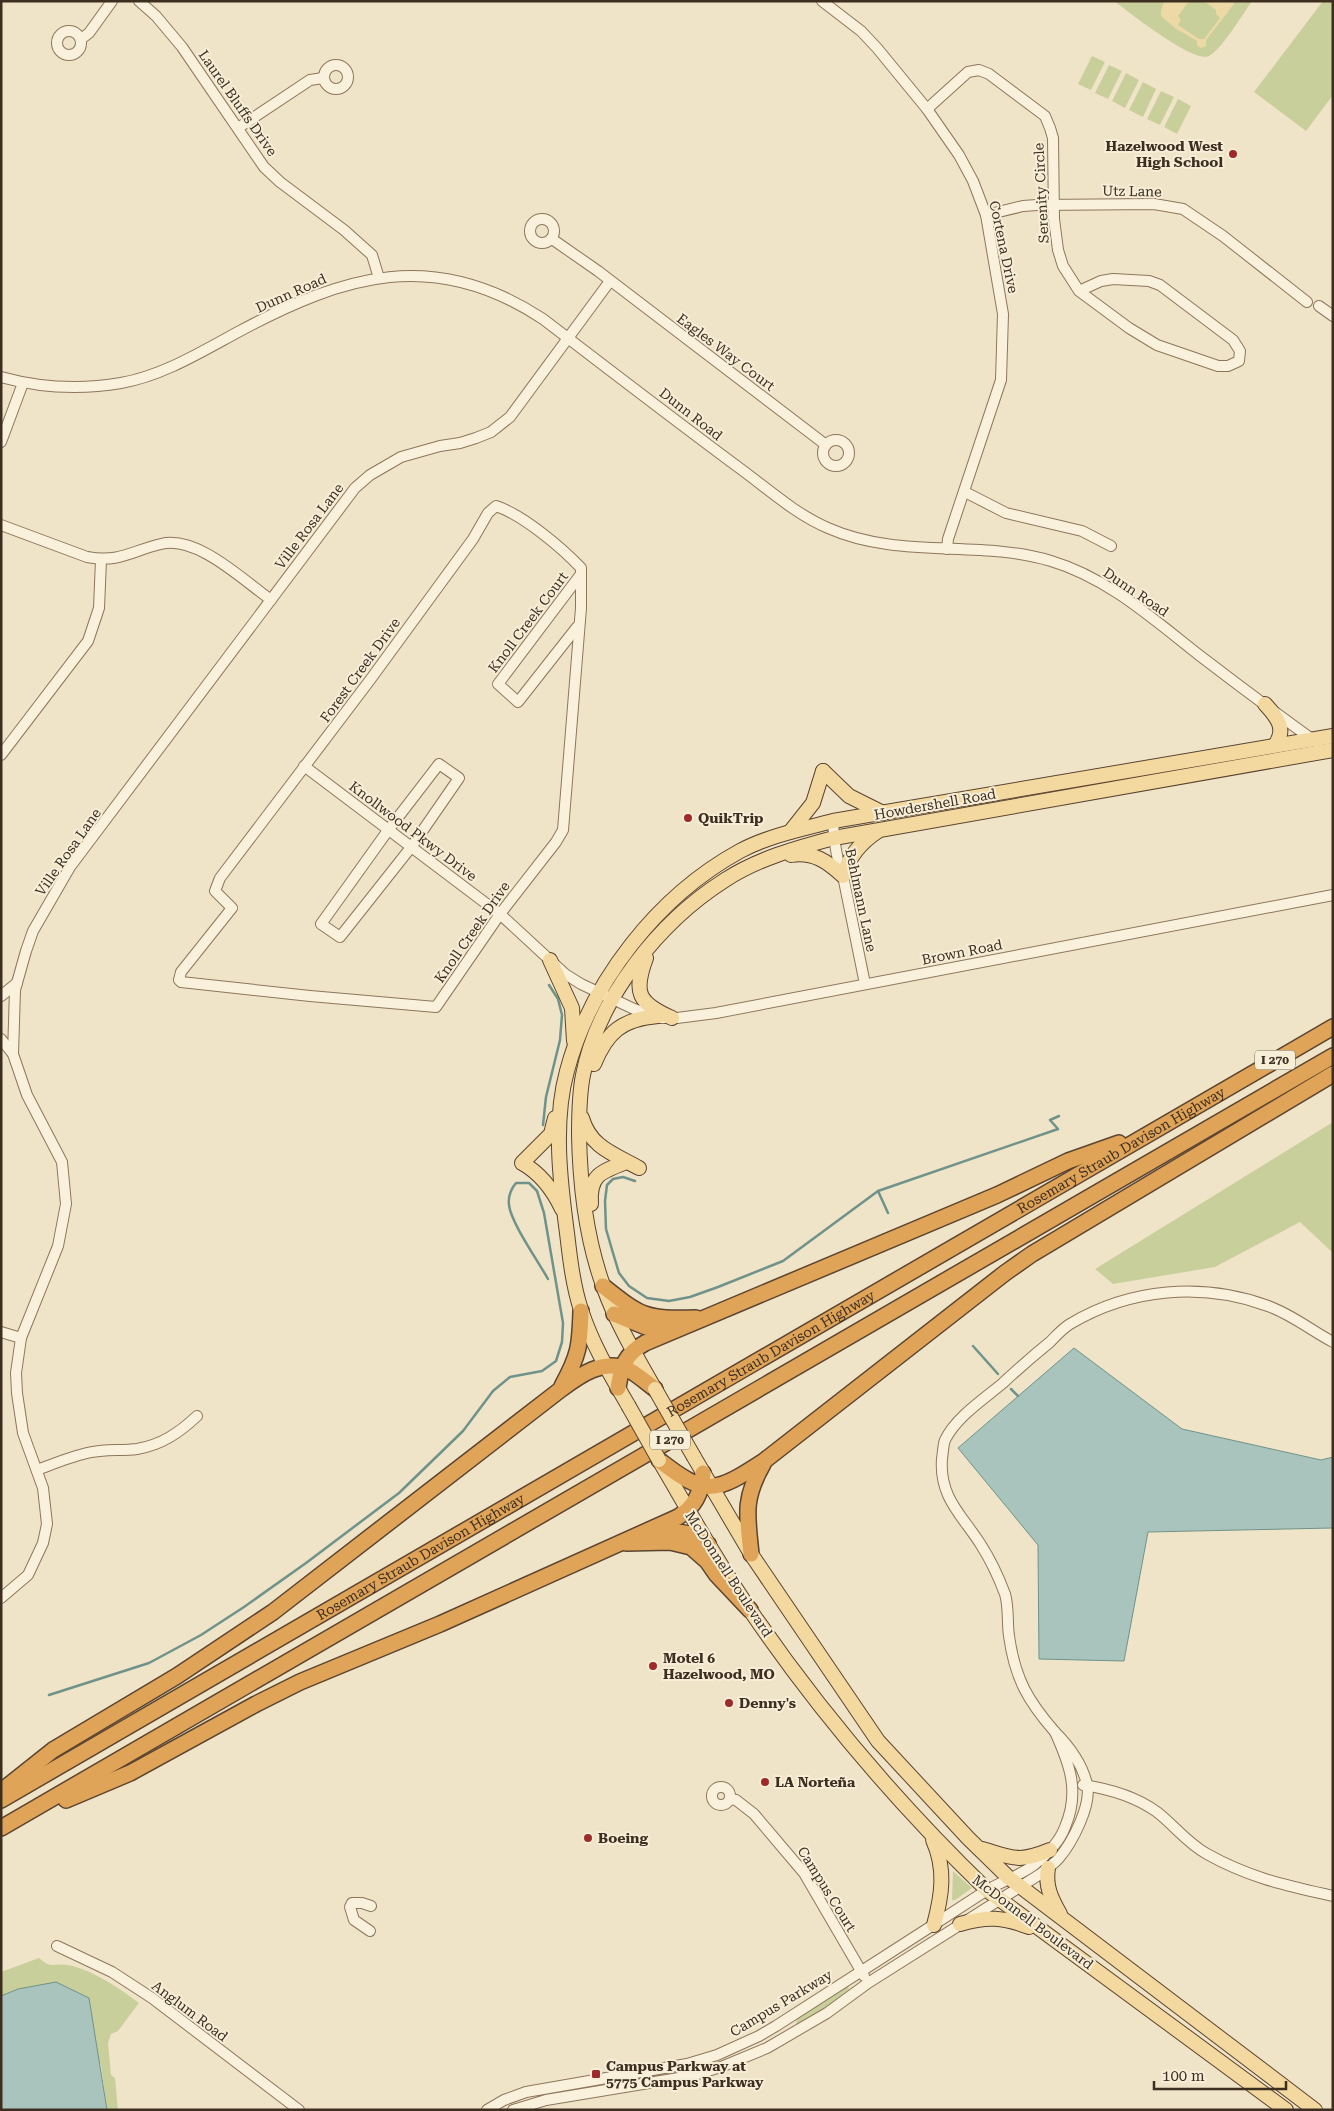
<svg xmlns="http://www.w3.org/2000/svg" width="1334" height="2111" font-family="'Roboto Serif',serif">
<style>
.green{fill:#c9cf9b}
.sand{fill:#ecd9a5}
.water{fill:#a9c4bc;stroke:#6f938a}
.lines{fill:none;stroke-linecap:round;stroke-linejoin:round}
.stream{stroke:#6f938a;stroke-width:2.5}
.minor-casing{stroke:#8d765c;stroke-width:12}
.major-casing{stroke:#5b4430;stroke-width:16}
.highway-casing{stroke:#5b4430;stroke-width:18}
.minor{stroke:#faf1dc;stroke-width:10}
.major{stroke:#f3d9a0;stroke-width:14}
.highway{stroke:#e0a458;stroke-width:15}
.major-bridge-casing{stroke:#5b4430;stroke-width:16;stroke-linecap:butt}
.major-bridge{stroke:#f3d9a0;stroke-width:14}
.poi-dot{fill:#9e2a2b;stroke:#f7eed8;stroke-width:2}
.labels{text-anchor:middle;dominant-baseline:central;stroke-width:4;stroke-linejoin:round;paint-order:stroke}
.shield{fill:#f7eed8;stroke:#756857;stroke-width:1}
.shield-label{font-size:12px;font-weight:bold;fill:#3d2e20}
.street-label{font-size:14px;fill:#3d2e20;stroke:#f7eed8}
.poi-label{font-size:14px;font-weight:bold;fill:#3d2e20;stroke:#f7eed8;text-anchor:start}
</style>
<rect width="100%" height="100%" fill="#f0e4c8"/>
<g class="green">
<path d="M 1114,1 L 1252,1 C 1243,14 1221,50 1209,56 C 1194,64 1129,12 1114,1 Z"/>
<polygon points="1323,1 1333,1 1333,95 1306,131 1254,92"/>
<polygon points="1092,56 1105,62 1091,90 1078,84"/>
<polygon points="1109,65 1122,71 1108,99 1095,93"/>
<polygon points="1126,73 1139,80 1125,108 1112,101"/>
<polygon points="1143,82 1156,89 1143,117 1129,110"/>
<polygon points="1161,91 1174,97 1160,125 1147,119"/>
<polygon points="1178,99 1191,106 1177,134 1164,127"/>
<polygon points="1333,1122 1333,1253 1300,1222 1215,1267 1113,1284 1095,1269"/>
<polygon points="953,1871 972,1888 955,1900 952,1900"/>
<path d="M 39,1958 C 51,1969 54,1963 67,1965 C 90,1968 122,1990 139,2003 L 118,2031 L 111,2034 L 108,2043 L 111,2075 L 115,2078 L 118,2110 L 107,2110 L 101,2065 L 18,1989 L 1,1996 L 1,1972 Z"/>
<polygon points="848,1986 849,1989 823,2010 798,2025 796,2024 797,2018"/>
</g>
<polygon class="sand" points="1164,1 1189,1 1178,16 1181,20 1178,25 1199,39 1204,39 1220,18 1216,14 1216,10 1204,1 1232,1 1234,4 1206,40 1206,46 1201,48 1197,46 1197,41 1175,28 1161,16 1161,11"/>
<g class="water">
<polygon points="1074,1348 1182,1429 1321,1460 1333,1457 1333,1528 1148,1532 1124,1661 1039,1659 1038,1545 958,1448"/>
<polygon points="56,1982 89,1998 107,2110 1,2110 1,1996 18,1989"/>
</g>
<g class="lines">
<g class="stream">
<polyline points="543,1125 546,1097 560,1040 562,1015 558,999 549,985"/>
<polyline points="635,1181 623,1177 613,1179 607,1185 605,1201 606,1229 613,1253 619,1273 629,1286 647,1298 669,1301 690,1297 718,1287 783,1261 878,1191 1058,1129 1050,1120 1059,1116"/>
<polyline points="878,1191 888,1213"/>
<polyline points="973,1346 998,1374"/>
<polyline points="1011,1389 1018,1396"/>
<path d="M 49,1695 L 149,1663 L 201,1635 L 244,1607 L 306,1563 L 399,1493 L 463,1431 L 493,1391 L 510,1377 L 542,1371 L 556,1361 L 562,1342 L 563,1323 L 544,1213 L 537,1191 L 529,1183 L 516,1183 C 511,1189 508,1197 509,1205 C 511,1223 538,1261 548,1279"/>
</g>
<defs>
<g id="minor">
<polyline points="139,1 156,16 182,47 264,167 280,182 344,230 372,255 379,278"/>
<polyline points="822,1 861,31 877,48 927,109 959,155 973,181 986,215 1003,314 1001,380 948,539 947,549"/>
<circle cx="69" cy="43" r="12"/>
<polyline points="81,39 89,33 112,1"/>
<circle cx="336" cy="77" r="12"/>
<polyline points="927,109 968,72 979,70 989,74 1045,116 1050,128 1053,138 1054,219 1058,250 1063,266 1079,291 1129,328 1157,345 1218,366 1228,366 1239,361 1240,351 1233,340 1160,285 1149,281 1113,279 1101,281 1079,291"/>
<polyline points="238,128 310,80 323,78"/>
<polyline points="986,215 1023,206 1037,205 1154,204 1183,209 1223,236 1307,302"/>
<circle cx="542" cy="231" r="12"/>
<polyline points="552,239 598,271 826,445"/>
<polyline points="1319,306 1333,316"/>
<path d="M 1,377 C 41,388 80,390 121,383 C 162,376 201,352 238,332 C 344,275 434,247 543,319 C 607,368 672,418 738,467 C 767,488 795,514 828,528 C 900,560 978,539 1051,561 C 1108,578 1153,619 1199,655 C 1238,685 1277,714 1316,742"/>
<circle cx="836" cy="453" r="13"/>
<polyline points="1,442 23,383"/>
<polyline points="965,492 1006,513 1082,531 1111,546"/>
<path d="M 496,506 C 523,515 561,547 581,568 L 581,608 L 563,830 L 556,842 L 500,914 L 436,1007 L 310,996 L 181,982 L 179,980 L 181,972 L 232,908 L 215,891 L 220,878 L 370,680 L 473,539 L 488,513 Z"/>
<path d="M 1,525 L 87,557 C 120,563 131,551 161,544 C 197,535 243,580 271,600"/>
<polyline points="577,627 518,702 498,684 581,574"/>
<polyline points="1,755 88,641 99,608 101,560"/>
<polygon points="439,764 459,778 412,846 340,937 321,924 389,829"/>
<polyline points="304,766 500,914 565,974 581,984 634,1009 661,1018 677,1018 716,1013 1333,895"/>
<path d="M 833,821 C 834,840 836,859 843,876 L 865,984"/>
<polyline points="1,996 17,983"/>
<polyline points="1,1039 13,1054"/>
<polyline points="1,1332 21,1338"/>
<path d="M 37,1470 C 53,1464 70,1457 87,1453 C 104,1449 120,1451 137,1449 C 161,1445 179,1433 197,1416"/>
<polyline points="1,1598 28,1575 43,1543 47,1524 43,1488 23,1433 17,1393 16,1373 21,1338 58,1246 66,1204 62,1162 27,1095 13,1054 15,990 26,951 33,931 70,867 355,488 370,475 401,457 440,446 460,443 476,438 491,432 510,417 610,281"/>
<path d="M 1055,1732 C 1028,1701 1015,1679 1009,1636 C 1007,1623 1009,1607 1005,1594 C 999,1578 990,1559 981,1545 C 963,1516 939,1498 942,1459 C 943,1453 943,1445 945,1440 C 956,1417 984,1399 1003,1383 C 1018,1369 1034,1355 1050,1342 C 1056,1336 1063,1328 1070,1324 C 1130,1288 1203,1282 1268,1306 C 1291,1314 1312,1331 1333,1342"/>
<path d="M 1083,1785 C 1110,1789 1135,1796 1157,1812 C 1174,1825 1187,1843 1207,1854 C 1250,1878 1285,1885 1333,1896"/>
<circle cx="721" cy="1796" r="9"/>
<polyline points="730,1799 736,1800 754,1814 804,1873 864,1976"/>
<polyline points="370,1931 354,1920 350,1907 352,1903 362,1903 371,1906"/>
<polyline points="57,1946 112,1972 152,1998 299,2110"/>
<path d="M 487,2110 L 504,2100 L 526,2092 L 687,2064 L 717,2055 L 759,2036 L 776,2026 C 846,1981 915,1937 984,1892 C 1000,1882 1019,1876 1034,1865 C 1046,1856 1060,1841 1065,1827 C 1080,1792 1070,1765 1055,1732 C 1070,1747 1082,1763 1087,1784 C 1092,1805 1072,1843 1059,1858 C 1054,1864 1047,1868 1042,1873 L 868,1983 L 827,2013 L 767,2048 L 721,2067 L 691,2076 L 546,2100 L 513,2110"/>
</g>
<g id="major">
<path d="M 1265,704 C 1277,717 1287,729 1275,745"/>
<polyline points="823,771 849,796 883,813"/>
<polyline points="790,832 813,803 823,771"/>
<path d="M 791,855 C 813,851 828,862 843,876 C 849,856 861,842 878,831"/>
<path d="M 646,958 C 633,993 638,1003 672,1018"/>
<polyline points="550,960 572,1008 574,1041"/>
<path d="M 594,1064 C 607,1032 622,1019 658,1016"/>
<path d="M 555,1118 L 551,1134 L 522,1163 C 540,1173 553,1190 562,1209"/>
<path d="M 582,1118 C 590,1147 614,1154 639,1168"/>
<path d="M 591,1204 C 589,1176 600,1172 624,1163"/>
<path d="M 653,1386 C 635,1354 616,1322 604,1288 C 586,1239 580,1187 579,1135 C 579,1115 579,1095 583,1075 C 598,998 659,922 725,880 C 757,859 796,848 834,838 L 1333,750"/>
<path d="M 628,1405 C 610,1374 592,1344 581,1310 C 573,1285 570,1259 567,1233 C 560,1181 553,1122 567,1071 C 591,981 658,896 740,851 C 768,836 802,829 833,821 L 1333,736"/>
<polyline points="694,1457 751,1554 878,1741 968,1838 1009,1878 1315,2110"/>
<path d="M 659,1460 C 689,1511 717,1562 750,1610 C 819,1711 899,1805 987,1890 L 1286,2110"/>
<path d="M 933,1840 C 946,1869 942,1895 934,1925"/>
<path d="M 982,1849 C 1014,1858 1018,1863 1050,1850"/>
<path d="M 1048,1868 C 1045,1886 1051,1898 1060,1914"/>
<path d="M 960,1924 C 987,1916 1003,1917 1029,1927"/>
</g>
<g id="highway">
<path d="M 603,1286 C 643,1318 646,1319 696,1318"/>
<polyline points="614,1314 646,1327 671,1329"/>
<path d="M 562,1386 C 579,1355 580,1346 581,1311"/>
<path d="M 618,1388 C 621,1367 625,1354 645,1343 L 997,1195 L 1068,1161 L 1119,1143"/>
<path d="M 659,1460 C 706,1497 715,1493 764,1461 L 1005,1273 L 1032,1254 L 1333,1074"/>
<polyline points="655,1528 690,1534 708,1544"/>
<polyline points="626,1543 670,1542 691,1547 707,1561 716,1574 750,1610"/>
<path d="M 751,1554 C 747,1515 743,1499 763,1464"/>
<path d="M 4,1789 L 53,1750 L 177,1676 L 273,1612 L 560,1390 C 580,1375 603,1358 629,1370 C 638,1375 647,1383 655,1389"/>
<path id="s1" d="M 1,1800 L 1333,1027"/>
<path d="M 66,1800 L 130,1773 L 256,1704 L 300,1682 L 440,1624 L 678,1517 C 695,1507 702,1492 703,1473"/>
<polyline points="1,1828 1333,1056"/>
</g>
</defs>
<use href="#minor" class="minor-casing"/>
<use href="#major" class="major-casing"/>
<use href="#highway" class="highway-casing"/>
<use href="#minor" class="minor"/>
<use href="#major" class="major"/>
<use href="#highway" class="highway"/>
<defs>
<g id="major-bridge">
<polyline points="655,1389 694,1457"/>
<polyline points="628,1405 659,1460"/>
</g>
</defs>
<use href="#major-bridge" class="major-bridge-casing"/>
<use href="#major-bridge" class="major-bridge"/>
</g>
<g class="poi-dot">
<circle cx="1233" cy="154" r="5"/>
<circle cx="688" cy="818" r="5"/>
<circle cx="653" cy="1666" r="5"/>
<circle cx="729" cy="1703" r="5"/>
<circle cx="765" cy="1782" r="5"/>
<circle cx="588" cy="1838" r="5"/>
<rect x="591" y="2069" width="10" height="10" rx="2.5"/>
</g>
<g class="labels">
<g class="shield">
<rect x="1255" y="1050.5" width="40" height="19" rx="4"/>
<rect x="650" y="1430.5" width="40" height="19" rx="4"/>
</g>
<g class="shield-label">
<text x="1275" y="1060">I 270</text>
<text x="670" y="1440">I 270</text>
</g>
<g class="street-label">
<text transform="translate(238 103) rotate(55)">Laurel Bluffs Drive</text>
<text transform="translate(1132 191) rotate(1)">Utz Lane</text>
<text transform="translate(1041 193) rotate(-93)">Serenity Circle</text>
<text transform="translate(1004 247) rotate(78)">Cortena Drive</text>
<text transform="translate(291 293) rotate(-24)">Dunn Road</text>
<text transform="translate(726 352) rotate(37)">Eagles Way Court</text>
<text transform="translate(691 414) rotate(38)">Dunn Road</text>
<text transform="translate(309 526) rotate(-53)">Ville Rosa Lane</text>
<text transform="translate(1136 592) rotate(34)">Dunn Road</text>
<text transform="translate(528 622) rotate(-53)">Knoll Creek Court</text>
<text transform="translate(360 670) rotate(-54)">Forest Creek Drive</text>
<text transform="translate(935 804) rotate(-10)">Howdershell Road</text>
<text transform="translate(413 831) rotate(37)">Knollwood Pkwy Drive</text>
<text transform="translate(68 852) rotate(-55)">Ville Rosa Lane</text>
<text transform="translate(861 900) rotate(78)">Behlmann Lane</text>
<text transform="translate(472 932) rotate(-55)">Knoll Creek Drive</text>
<text transform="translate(962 952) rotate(-11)">Brown Road</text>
<text stroke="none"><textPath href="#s1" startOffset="1295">Rosemary Straub Davison Highway</textPath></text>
<text stroke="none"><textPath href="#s1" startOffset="890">Rosemary Straub Davison Highway</textPath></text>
<text stroke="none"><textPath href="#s1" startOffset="485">Rosemary Straub Davison Highway</textPath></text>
<text transform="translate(729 1574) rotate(57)">McDonnell Boulevard</text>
<text transform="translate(827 1889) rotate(58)">Campus Court</text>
<text transform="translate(1033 1922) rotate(37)">McDonnell Boulevard</text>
<text transform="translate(781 2003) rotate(-31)">Campus Parkway</text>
<text transform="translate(190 2011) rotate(37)">Anglum Road</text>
</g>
<g class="poi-label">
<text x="1223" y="146" text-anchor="end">Hazelwood West<tspan x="1223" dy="16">High School</tspan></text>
<text x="698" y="818">QuikTrip</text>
<text x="663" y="1658">Motel 6<tspan x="663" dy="16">Hazelwood, MO</tspan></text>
<text x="739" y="1703">Denny's</text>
<text x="775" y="1782">LA Norteña</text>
<text x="598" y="1838">Boeing</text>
<text x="606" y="2066">Campus Parkway at<tspan x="606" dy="16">5775 Campus Parkway</tspan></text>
</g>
</g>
<rect width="1334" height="2111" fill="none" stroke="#3d2e20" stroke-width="5"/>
<path d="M1154 2081v8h132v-8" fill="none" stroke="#3d2e20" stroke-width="2.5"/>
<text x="1162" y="2081" font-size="15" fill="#3d2e20" stroke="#f7eed8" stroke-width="4" paint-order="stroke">100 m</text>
</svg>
